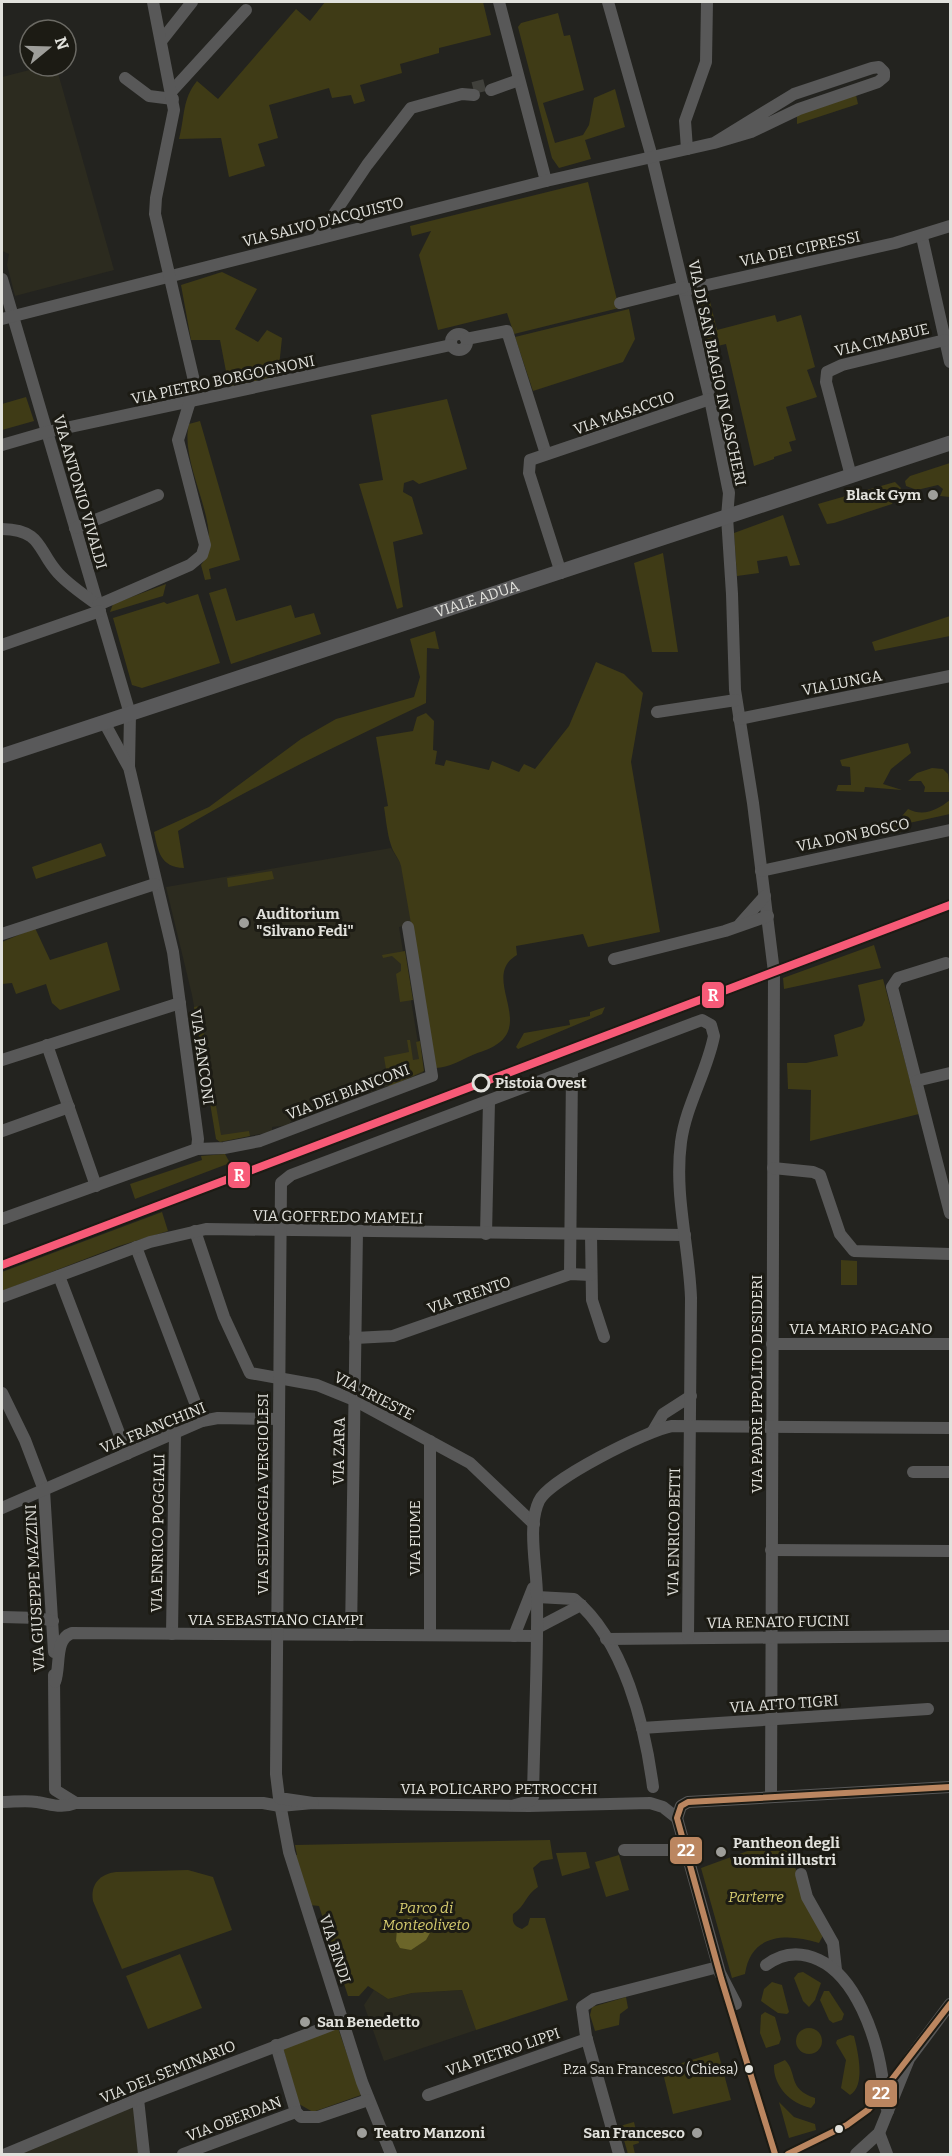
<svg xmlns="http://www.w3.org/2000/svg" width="952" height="2156" font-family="Bitter,serif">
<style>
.built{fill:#2c2b1f}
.green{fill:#3f3b16}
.water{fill:#6b6529}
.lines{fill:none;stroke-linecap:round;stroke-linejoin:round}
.minor-tunnel{stroke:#40403b;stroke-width:12;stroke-dasharray:12 6;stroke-linecap:butt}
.minor{stroke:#585858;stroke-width:12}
.major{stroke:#59595a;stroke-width:15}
.bus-1-casing{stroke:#1c1b14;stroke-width:10}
.bus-1{stroke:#bb8660;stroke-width:6}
.rail-1-casing{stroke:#1c1b14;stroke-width:12}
.rail-1{stroke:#f75a77;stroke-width:8}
.poi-dot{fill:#9e9e9a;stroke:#1c1b14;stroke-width:2}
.stop-dot{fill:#1c1b14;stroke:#e1e1dc;stroke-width:3}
.bus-dot{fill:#e1e1dc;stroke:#1c1b14;stroke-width:2}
.labels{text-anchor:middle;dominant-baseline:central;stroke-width:6;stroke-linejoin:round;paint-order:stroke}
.bus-label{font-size:14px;fill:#e1e1dc;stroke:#1c1b14;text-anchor:end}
.street-label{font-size:15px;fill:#e1e1dc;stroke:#1c1b14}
.poi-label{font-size:15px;font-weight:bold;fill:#e1e1dc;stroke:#1c1b14;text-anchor:start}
.stop-label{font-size:15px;font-weight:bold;fill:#e1e1dc;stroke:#1c1b14;text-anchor:start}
.park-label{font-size:15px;font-style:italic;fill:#d4ca6e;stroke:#1c1b14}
.line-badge{stroke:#1c1b14;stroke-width:2}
.badge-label{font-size:16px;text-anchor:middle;font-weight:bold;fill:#fff}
</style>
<rect width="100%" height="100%" fill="#23231f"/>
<g class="built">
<polygon points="45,66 56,66 114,270 15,296 7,265 9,254 2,251 2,77"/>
<polygon points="391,848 401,864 412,924 399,927 423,1073 290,1122 290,1125 272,1127 272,1132 218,1141 192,995 166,887"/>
<polygon points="374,1990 388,1999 412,1993 462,1990 476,2030 384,2061 364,2005"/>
<polygon points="135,2105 141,2154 15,2154"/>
</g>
<g class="green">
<path d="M 325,2 L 483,2 L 491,35 L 439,48 L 439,53 L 400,64 L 402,73 L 360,85 L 365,101 L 354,104 L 351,95 L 332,98 L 329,88 L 269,105 L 278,138 L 258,144 L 265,166 L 229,177 L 221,138 L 179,139 C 185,117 182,99 197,81 L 218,99 L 296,9 L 310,21 Z"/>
<polygon points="558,13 564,36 570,35 584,90 543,103 555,143 583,135 589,125 594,98 615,89 625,127 585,140 591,159 559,168 552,158 518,27 521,23"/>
<polygon points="856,95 858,104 797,124 797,115"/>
<polygon points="588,182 619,308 514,334 507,313 438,330 419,255 431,231 412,236 410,226"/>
<polygon points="222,272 257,289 235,329 258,342 267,330 282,338 278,376 229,387 220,340 191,340 181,285"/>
<polygon points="708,293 717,330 775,315 777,322 801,315 815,367 807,370 817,397 786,407 796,440 789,442 792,451 774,457 774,459 754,466 726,344 705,349 695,297"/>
<polygon points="629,309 635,339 623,362 533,391 515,337"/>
<polygon points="26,397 34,421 2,430 2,404"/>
<polygon points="447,399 467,469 419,484 413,480 404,483 403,492 412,497 423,534 393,542 403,607 397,609 359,484 383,480 371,415"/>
<path d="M 200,421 L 240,560 L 209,569 L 211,579 L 205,580 L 201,565 C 228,532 178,466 189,424 Z"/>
<polygon points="950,463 950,497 940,496 943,489 938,485 917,490 906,486 905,481 910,476"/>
<polygon points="895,482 901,488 892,504 834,523 827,524 818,504"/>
<polygon points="783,515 800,565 790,566 787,556 757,561 759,573 737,576 734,533"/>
<polygon points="663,553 678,652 652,652 634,563"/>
<polygon points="166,584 163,596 110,612 113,604"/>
<polygon points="226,588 236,621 291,605 295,618 314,613 321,634 231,664 209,593"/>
<polygon points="198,594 220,663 142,688 132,685 113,618 164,602 167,604"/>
<polygon points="950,616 950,636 875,651 872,642"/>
<path d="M 435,631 L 439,649 L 427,648 L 426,703 C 342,743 258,783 178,831 L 184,868 C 160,867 158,851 154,832 L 209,807 L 301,739 L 336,719 L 414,697 L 420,677 L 410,639 Z"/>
<path d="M 596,662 L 624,674 L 643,693 L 631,762 L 660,932 L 588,947 L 583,934 L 516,946 L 517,955 C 482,975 529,1018 500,1042 C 493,1048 483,1051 475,1054 C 463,1059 448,1068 436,1068 L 401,866 C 399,858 393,853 391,845 C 387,833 386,819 384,807 L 388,806 L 376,737 L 413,731 L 417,717 L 426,713 L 434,721 L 433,750 L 437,751 L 435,764 L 444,766 L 446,760 L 489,770 L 492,761 L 519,772 L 524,764 L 535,769 L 569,726 Z"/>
<polygon points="908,743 911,753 891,769 883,784 902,790 865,787 864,792 836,791 838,785 851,785 850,767 842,766 840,760"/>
<polygon points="932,768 943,769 948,774 950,792 924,792 925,787 921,781 908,781 917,773"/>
<path d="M 950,800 L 950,814 L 909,823 L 910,830 L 897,833 L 891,829 L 908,809 C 924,817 937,810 950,800 Z"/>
<polygon points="101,843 106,856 36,879 32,867"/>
<polygon points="272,871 274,879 228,887 227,878"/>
<polygon points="35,928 50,960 107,942 120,990 60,1010 52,1003 46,984 16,994 12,983 2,984 2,942"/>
<polygon points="874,945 881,968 784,989 783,978"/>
<polygon points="405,951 413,1000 400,1002 396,974 401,971 401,964 392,956 383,958 382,955"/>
<polygon points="883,979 919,1114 810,1141 811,1090 788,1089 787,1063 806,1063 838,1056 834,1035 862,1026 865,1020 858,985"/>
<polygon points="199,1006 221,1135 249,1131 250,1136 220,1142 216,1139 194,1007"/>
<polygon points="605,1007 602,1014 518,1049 516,1047 524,1033 570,1025 569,1020 590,1016 590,1012"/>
<polygon points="407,1040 410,1040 413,1060 419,1059 416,1042 420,1041 424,1071 389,1087 384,1057 409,1052"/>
<polygon points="225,1154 230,1163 135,1199 130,1184 202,1160 201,1156"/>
<polygon points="162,1212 168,1231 119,1246 2,1291 2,1272"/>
<polygon points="841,1260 857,1261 857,1285 841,1285"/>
<path d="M 783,1838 L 783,1845 L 787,1845 L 789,1862 L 796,1869 L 801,1891 L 825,1932 L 819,1943 C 787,1933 751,1933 745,1974 L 732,1978 L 701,1868 Z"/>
<path d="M 550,1840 L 553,1859 L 541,1861 L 533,1868 L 538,1887 C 526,1894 525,1907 513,1914 C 512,1923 514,1926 522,1929 L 528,1925 L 530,1918 L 545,1918 L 568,2000 L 476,2030 L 462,1990 L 412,1993 L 388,1999 L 368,1986 L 359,1996 L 348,1996 L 319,1906 L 310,1905 L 294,1855 L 297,1855 L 295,1845 Z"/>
<polygon points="586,1852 590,1868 562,1876 556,1853"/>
<polygon points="619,1855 629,1890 606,1897 595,1862"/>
<path d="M 188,1870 L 213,1877 L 232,1930 L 122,1969 L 93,1901 C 90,1884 100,1874 116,1872 Z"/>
<polygon points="180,1954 202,2008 148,2029 126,1976"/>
<polygon points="803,1972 821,1983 815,2000 809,2007 803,2001 794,1978 798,1973"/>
<polygon points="772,1982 782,1985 789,2012 787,2014 778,2013 761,2001 764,1989"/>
<polygon points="824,1991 829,1991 844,2014 842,2020 833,2023 829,2020 820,2000"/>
<polygon points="626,1997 628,2008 620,2014 619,2025 595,2031 590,2015 592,2007"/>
<polygon points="765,2012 775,2017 781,2039 779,2044 766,2048 760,2033 761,2015"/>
<polygon points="338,2028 361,2095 313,2112 299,2104 283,2048"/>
<circle cx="809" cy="2041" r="13"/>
<path d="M 850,2035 L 854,2036 C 858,2052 866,2086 850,2095 L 841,2088 L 846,2060 L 836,2043 L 837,2040 Z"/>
<polygon points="718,2052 731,2100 673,2114 662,2069"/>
<path d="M 785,2060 C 798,2073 787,2089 815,2098 L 815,2103 L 811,2108 C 791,2104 773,2086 774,2065 Z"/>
<polygon points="779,2102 794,2117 815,2124 816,2130 789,2138"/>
<polygon points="634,2122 639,2143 633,2145 635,2154 628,2154 620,2126"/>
</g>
<polygon class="water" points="408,1918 414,1920 416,1926 426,1927 431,1931 426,1940 411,1950 400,1948 396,1941 397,1929 404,1927"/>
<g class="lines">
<polyline class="minor-tunnel" points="473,88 489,84"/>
<g class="minor">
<polyline points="499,2 546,181"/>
<polyline points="608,2 652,157 710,399 729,493 727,517 732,594 735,690 753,803 774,972 771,1797"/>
<polyline points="162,40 192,2"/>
<polyline points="125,78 149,96 173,99"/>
<polyline points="491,90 519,80"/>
<polyline points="171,92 246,10"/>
<polyline points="687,149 685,121 706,62 707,2"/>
<polyline points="922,237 950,362"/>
<polyline points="317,239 367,165 411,108 462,94 474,95"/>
<polyline points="2,279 130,714 129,767 173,952 198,1139 197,1149"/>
<polyline points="685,290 895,243 950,226"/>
<polyline points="620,303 684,287"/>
<polyline points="2,319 546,181 714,143 751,132 799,109 878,82 884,77 884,72 879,67 872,68 794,94 714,143"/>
<circle cx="459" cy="342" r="8"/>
<polyline points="466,339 507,331 546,454"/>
<polyline points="2,445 47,432 451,345"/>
<polyline points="851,476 826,382 827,372 842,365 945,340"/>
<polyline points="75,528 158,495"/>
<path d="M 2,529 C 43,530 37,550 58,573 C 69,585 85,596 98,605"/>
<polyline points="561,573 529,473 530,460 710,399"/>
<polyline points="98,605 190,565 202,555 205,545 178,440 195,385 155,214 156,198 174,110 153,2"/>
<polyline points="2,645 100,611"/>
<polyline points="657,712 736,700"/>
<polyline points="739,719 950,676"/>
<polyline points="104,722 128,766"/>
<polyline points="761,871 950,830"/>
<polyline points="740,924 765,896"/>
<polyline points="2,934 155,884"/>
<polyline points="614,959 725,931 768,916"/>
<polyline points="946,963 898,978 892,987 950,1213"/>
<polyline points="47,1045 96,1186"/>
<polyline points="2,1060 180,1003"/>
<polyline points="916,1081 950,1073"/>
<polyline points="2,1131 69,1107"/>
<polyline points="773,1168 813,1172 820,1175 840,1234 854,1251 950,1254"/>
<polyline points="2,1219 197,1149 224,1148 260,1141 432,1076 408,927"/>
<polyline points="195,1231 224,1317 250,1373 317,1385 354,1400 470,1463 534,1524"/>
<polyline points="486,1234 489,1101"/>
<polyline points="591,1235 592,1300 604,1337"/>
<polyline points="136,1247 202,1421"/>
<polyline points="570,1274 572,1070"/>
<polyline points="59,1276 127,1454"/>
<polyline points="2,1297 150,1242 206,1229 685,1235"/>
<polyline points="355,1338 393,1336 570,1274 591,1275"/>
<polyline points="772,1344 950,1344"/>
<polyline points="2,1393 25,1440 44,1490 54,1652"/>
<polyline points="653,1431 663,1414 691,1396"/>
<polyline points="430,1441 430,1635"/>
<polyline points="913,1472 950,1472"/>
<polyline points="2,1508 202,1421 218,1418 278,1419"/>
<polyline points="771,1550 950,1551"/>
<path d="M 537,1597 L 574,1599 C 624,1640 645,1726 653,1787"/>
<polyline points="2,1617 39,1618 53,1621"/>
<polyline points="537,1628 581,1605"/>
<polyline points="172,1634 175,1433"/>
<polyline points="351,1635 357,1231"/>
<polyline points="514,1636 533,1588"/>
<polyline points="606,1639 950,1636"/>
<polyline points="54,1675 55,1790 76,1803"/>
<path d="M 55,1682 C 61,1666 54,1639 72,1633 L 536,1636"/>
<polyline points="642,1728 928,1709"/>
<polyline points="279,1798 289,1852 362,2082 391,2154"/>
<path d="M 2,1802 C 13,1802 26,1800 37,1802 C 51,1804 61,1809 76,1803 L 263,1803 L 280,1806 L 313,1803 L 529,1806 L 650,1803 L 663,1807 L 677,1818"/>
<path d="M 313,1803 L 279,1798 L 276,1774 L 281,1183 L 291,1175 L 702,1020 L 711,1025 L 714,1036 C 707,1072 686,1105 681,1142 C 674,1195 689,1245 691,1298 L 688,1638"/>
<path d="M 515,1805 L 530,1801 L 533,1797 C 534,1731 538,1663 537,1596 C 537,1569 527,1526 539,1501 C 548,1480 648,1430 672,1426 L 950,1428"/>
<polyline points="677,1818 681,1806 688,1802 950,1787"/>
<polyline points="677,1818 720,1973 736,2004"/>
<polyline points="624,1850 686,1850"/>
<polyline points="801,1874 807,1897 833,1943 836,1970"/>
<path d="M 766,1965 C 782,1953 800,1951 819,1960 C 856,1977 876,2036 882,2075 C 884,2087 882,2100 888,2111"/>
<polyline points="276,2045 296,2112 301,2117 318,2117 368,2100"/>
<polyline points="428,2095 587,2039"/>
<polyline points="138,2099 144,2154"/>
<polyline points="879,2133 887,2154"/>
<polyline points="6,2154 138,2099 342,2021"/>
<polyline points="183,2154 296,2112"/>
<polyline points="619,2154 586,2036 582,2007 594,1999 718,1967"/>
<polyline points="856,2154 879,2133 909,2059 950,2004"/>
</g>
<path class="major" id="s1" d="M 2,756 L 950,443"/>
<defs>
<g id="bus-1">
<polyline points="775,2154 721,1978 677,1818 681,1806 688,1802 950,1787"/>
<polyline points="788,2154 847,2125 869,2109 950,2004"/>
</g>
</defs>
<use href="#bus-1" class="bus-1-casing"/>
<use href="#bus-1" class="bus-1"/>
<defs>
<polyline id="rail-1" points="2,1265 950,905"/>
</defs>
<use href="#rail-1" class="rail-1-casing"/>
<use href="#rail-1" class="rail-1"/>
</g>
<g class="poi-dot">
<circle cx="933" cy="495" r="6"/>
<circle cx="244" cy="923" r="6"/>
<circle cx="721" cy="1852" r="6"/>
<circle cx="305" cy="2022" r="6"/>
<circle cx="362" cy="2133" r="6"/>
<circle cx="697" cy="2133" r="6"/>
</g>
<circle class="stop-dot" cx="481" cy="1083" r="8"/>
<g class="bus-dot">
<circle cx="749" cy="2069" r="5"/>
<circle cx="839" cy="2129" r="5"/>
</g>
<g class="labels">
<g class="bus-label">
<text x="738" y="2069">P.za San Francesco (Chiesa)</text>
</g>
<g class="street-label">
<text transform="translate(323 222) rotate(-14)">VIA SALVO D'ACQUISTO</text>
<text transform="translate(800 249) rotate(-12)">VIA DEI CIPRESSI</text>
<text transform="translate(882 340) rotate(-14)">VIA CIMABUE</text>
<text transform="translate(717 373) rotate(78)">VIA DI SAN BIAGIO IN CASCHERI</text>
<text transform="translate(223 380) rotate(-12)">VIA PIETRO BORGOGNONI</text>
<text transform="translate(624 413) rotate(-19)">VIA MASACCIO</text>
<text transform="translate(80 492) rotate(74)">VIA ANTONIO VIVALDI</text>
<text stroke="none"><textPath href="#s1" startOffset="500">VIALE ADUA</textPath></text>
<text transform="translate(842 683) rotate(-11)">VIA LUNGA</text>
<text transform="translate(853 835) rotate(-12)">VIA DON BOSCO</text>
<text transform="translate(202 1057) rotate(82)">VIA PANCONI</text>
<text transform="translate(348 1092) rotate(-21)">VIA DEI BIANCONI</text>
<text transform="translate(338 1217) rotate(1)">VIA GOFFREDO MAMELI</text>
<text transform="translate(469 1295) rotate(-19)">VIA TRENTO</text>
<text x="861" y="1329">VIA MARIO PAGANO</text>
<text transform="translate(757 1384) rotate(-90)">VIA PADRE IPPOLITO DESIDERI</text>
<text transform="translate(374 1396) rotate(27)">VIA TRIESTE</text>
<text transform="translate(153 1428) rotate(-22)">VIA FRANCHINI</text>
<text transform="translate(339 1451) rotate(-89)">VIA ZARA</text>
<text transform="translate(263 1494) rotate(-90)">VIA SELVAGGIA VERGIOLESI</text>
<text transform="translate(674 1532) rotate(-89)">VIA ENRICO BETTI</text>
<text transform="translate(158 1533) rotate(-89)">VIA ENRICO POGGIALI</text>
<text transform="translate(415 1538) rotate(-90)">VIA FIUME</text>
<text transform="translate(35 1588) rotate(-93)">VIA GIUSEPPE MAZZINI</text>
<text x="276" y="1620">VIA SEBASTIANO CIAMPI</text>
<text transform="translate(778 1622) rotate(-1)">VIA RENATO FUCINI</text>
<text transform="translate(784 1704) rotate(-4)">VIA ATTO TIGRI</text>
<text x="499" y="1789">VIA POLICARPO PETROCCHI</text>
<text transform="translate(335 1949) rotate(72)">VIA BINDI</text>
<text transform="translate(503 2052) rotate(-19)">VIA PIETRO LIPPI</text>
<text transform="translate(168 2072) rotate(-22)">VIA DEL SEMINARIO</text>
<text transform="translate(234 2119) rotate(-21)">VIA OBERDAN</text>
</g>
<g class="poi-label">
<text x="921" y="495" text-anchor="end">Black Gym</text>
<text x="256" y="914">Auditorium<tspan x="256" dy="17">"Silvano Fedi"</tspan></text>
<text x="733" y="1843">Pantheon degli<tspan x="733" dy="17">uomini illustri</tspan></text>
<text x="317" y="2022">San Benedetto</text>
<text x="374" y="2133">Teatro Manzoni</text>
<text x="685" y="2133" text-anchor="end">San Francesco</text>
</g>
<g class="stop-label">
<text x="495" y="1083">Pistoia Ovest</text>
</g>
<g class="park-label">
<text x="756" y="1897">Parterre</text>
<text x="426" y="1908">Parco di<tspan x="426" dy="17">Monteoliveto</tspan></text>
</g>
</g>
<g class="line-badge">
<rect x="701" y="981" width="24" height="28" rx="6" fill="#f75a77"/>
<rect x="227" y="1161" width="24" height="28" rx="6" fill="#f75a77"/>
<rect x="669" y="1836" width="34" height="29" rx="6" fill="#bb8660"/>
<rect x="864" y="2079" width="34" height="29" rx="6" fill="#bb8660"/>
</g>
<g class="badge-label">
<text x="713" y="1001">R</text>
<text x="239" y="1181">R</text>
<text x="686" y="1856">22</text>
<text x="881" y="2099">22</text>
</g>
<rect width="952" height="2156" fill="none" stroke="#e1e1dc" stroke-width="6"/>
<g transform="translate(48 48) rotate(71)"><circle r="28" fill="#1c1b14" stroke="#6b6a64" stroke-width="1.5"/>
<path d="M0-4.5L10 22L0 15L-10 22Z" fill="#9e9e9a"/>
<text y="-9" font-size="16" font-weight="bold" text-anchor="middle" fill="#e1e1dc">N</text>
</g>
</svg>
